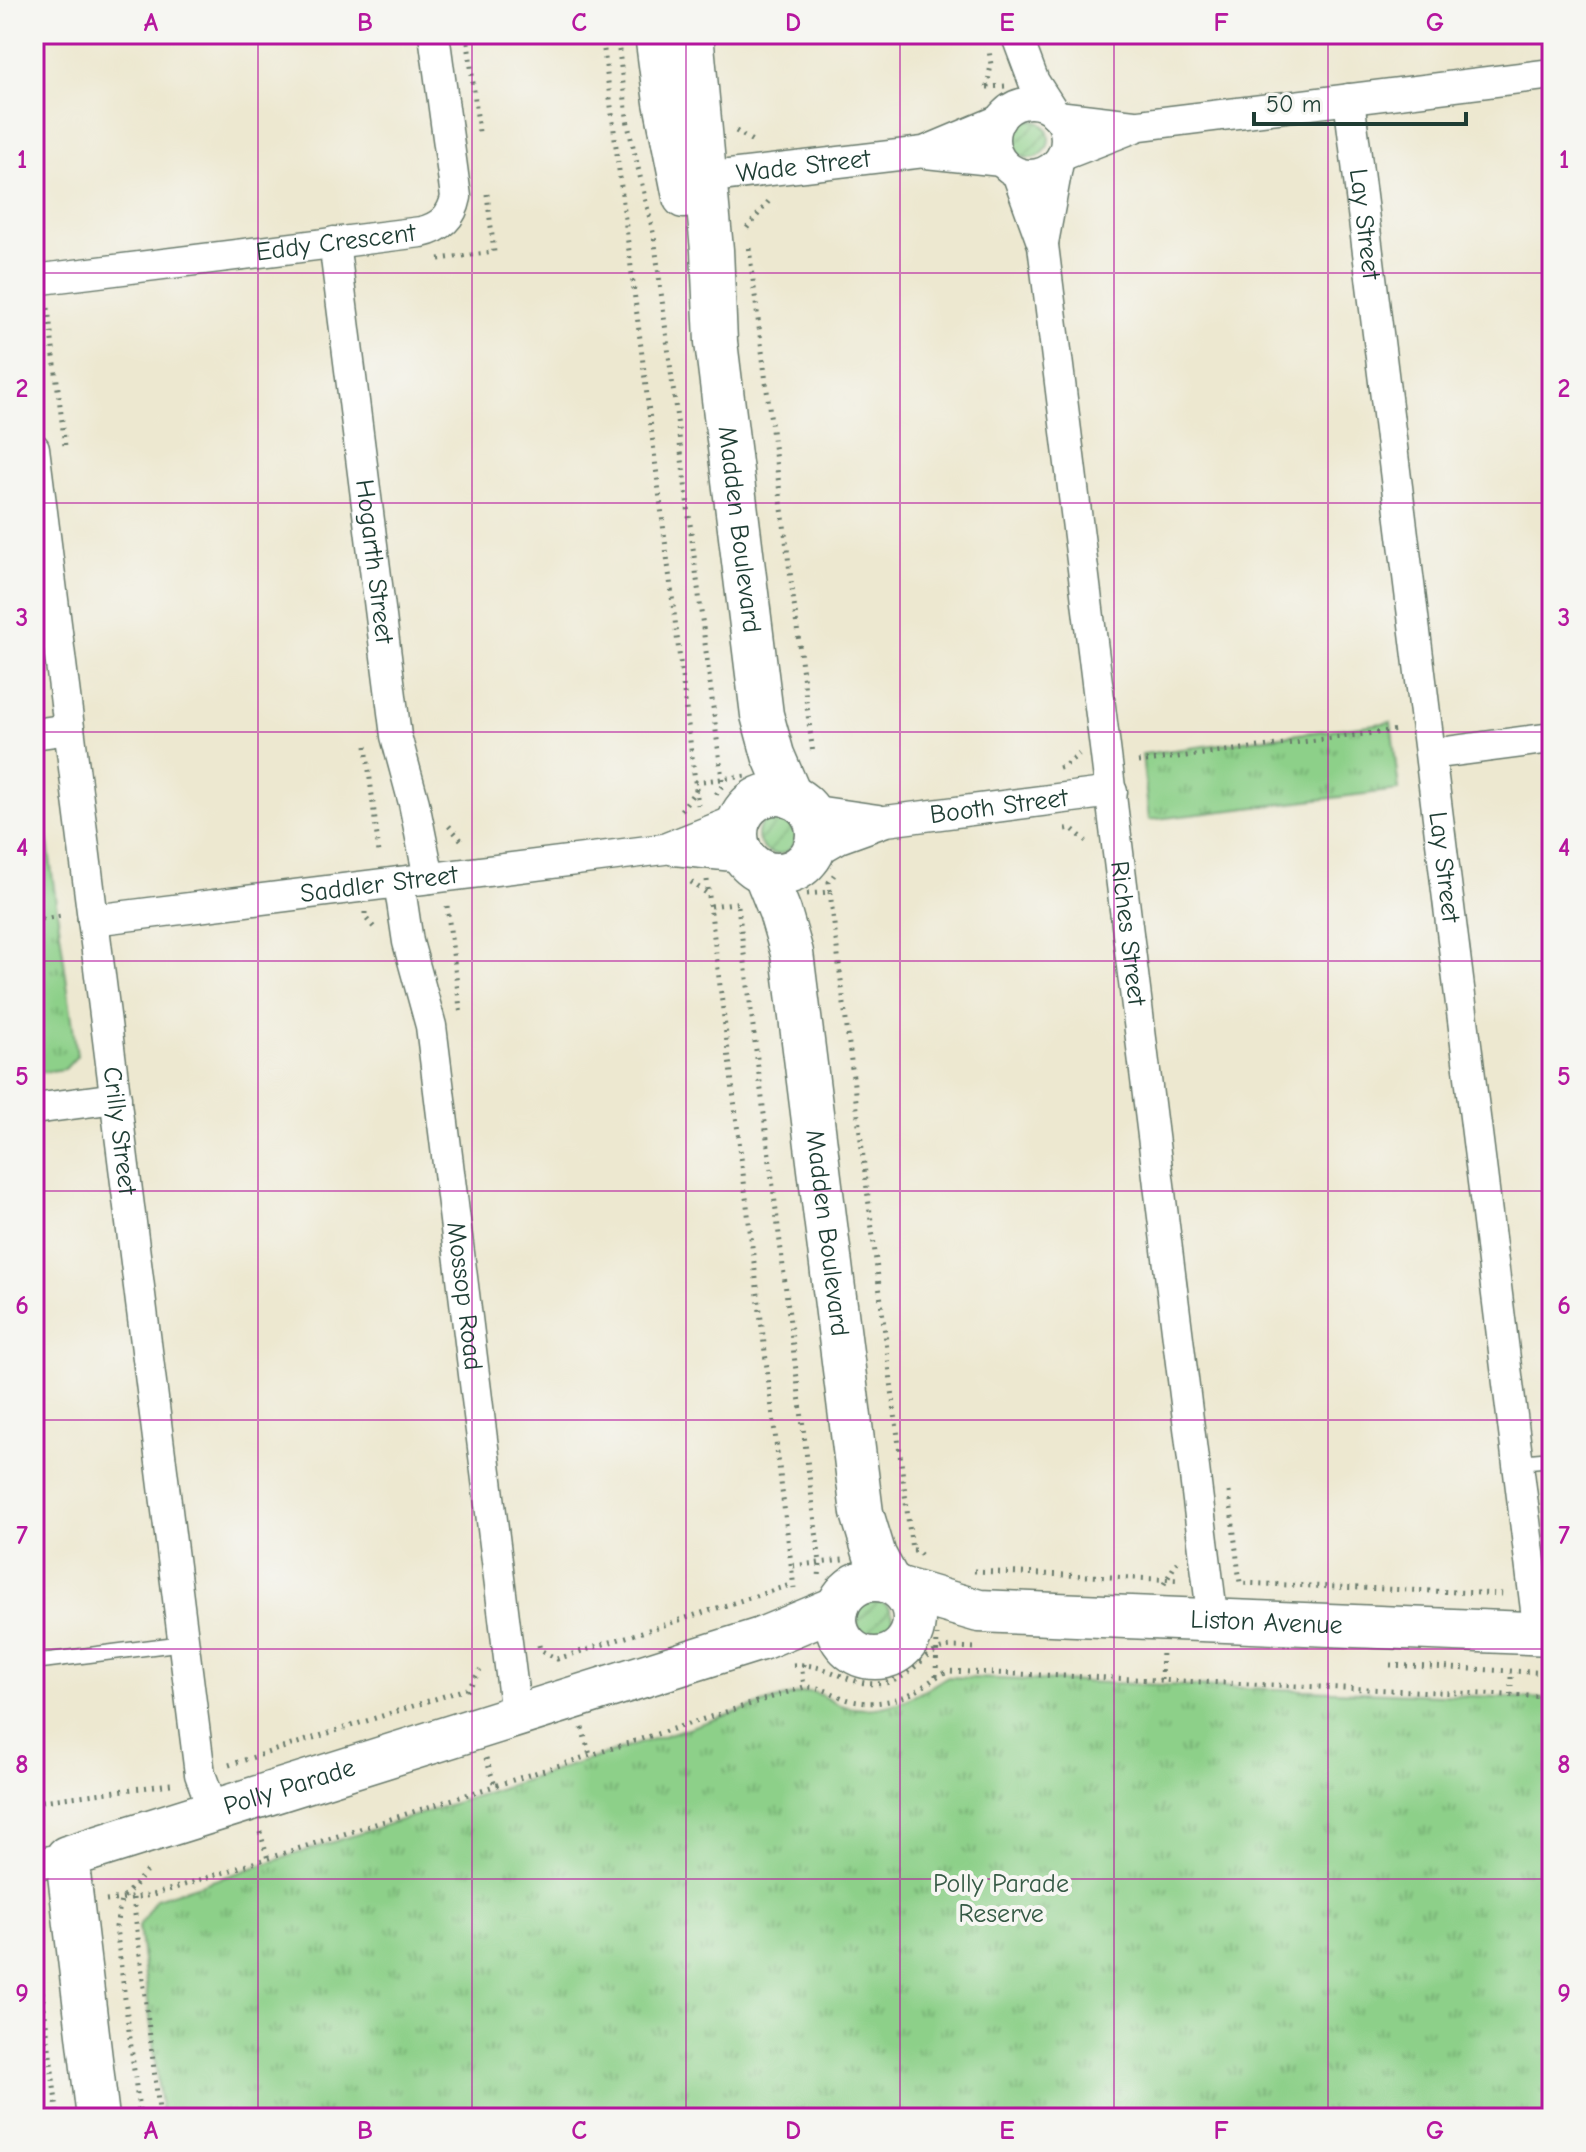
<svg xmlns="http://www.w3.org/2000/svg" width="1586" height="2152" font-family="'Comic Neue',sans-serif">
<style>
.park{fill:url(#park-tufts);stroke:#56865e;stroke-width:2}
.garden{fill:url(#garden-furrows);stroke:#56865e;stroke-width:2}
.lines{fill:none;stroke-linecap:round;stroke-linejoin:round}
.lane-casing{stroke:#67796b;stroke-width:17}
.street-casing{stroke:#67796b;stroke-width:33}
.secondary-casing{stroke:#67796b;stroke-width:45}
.path{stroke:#67796b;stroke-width:5;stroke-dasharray:2 6;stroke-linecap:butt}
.lane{stroke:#fff;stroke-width:14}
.street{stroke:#fff;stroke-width:30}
.secondary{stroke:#fff;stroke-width:42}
.grid{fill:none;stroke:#b5179e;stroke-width:2;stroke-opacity:0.55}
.labels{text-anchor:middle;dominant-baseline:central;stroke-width:8;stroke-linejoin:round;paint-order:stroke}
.street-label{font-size:26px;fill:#1f3d34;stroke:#f6f6f2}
.park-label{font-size:26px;fill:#355a45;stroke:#f6f6f2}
.neatline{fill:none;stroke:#b5179e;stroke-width:3}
.grid-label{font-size:26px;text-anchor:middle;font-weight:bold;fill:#b5179e}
</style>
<defs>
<pattern id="park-tufts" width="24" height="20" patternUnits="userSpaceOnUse" patternTransform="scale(2)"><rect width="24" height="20" fill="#8dd089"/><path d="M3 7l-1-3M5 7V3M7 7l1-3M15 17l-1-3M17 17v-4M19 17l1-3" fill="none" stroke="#73aa71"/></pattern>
<pattern id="garden-furrows" width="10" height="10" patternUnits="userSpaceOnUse" patternTransform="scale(2)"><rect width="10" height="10" fill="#8dd089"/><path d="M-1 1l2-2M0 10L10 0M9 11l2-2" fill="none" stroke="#73aa71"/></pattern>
</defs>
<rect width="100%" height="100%" fill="#f6f6f2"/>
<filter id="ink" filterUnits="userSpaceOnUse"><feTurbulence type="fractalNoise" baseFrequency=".0125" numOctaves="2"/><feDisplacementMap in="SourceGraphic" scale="16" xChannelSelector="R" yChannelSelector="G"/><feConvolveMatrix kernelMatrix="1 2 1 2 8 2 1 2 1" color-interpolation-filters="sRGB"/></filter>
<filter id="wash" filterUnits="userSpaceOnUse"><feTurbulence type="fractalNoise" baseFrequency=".006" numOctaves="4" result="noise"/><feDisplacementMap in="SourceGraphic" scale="32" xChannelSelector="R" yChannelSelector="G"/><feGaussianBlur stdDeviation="1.8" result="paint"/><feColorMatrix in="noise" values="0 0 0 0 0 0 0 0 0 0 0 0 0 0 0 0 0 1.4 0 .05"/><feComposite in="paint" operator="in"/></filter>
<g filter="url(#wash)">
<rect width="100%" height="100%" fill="#ede8d0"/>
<g class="park">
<polygon points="1391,722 1399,790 1149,820 1142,754"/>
<polygon points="34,774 39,778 77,1056 65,1069 34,1073"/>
<path d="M 946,1677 L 1552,1699 L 1552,2118 L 162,2118 L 139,1926 L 156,1899 L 762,1704 C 774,1701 799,1691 811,1692 C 820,1692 830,1702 840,1705 C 879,1717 914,1698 946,1677 Z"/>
</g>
<g class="garden">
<circle cx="1030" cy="139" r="19"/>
<circle cx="777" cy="835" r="19"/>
<circle cx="875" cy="1619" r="18"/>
</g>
</g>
<g filter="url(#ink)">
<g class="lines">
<defs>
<g id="lane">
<polyline points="1519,1462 1552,1459"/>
<polyline points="34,1662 184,1643"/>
</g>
<g id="street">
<polyline points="1016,34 1034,82 1054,113"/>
<path id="s1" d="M 1349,99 L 1539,1634"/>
<circle cx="1030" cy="139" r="36"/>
<polyline points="1057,116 1134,125"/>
<polyline points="926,153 1001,161"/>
<polyline points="1063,155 1140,125 1552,74"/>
<path id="s2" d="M 1017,173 L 1043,245 L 1213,1622"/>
<path id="s3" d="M 686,180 L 924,152 L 1000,120"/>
<path id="s4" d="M 334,242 L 396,736 L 414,803 L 429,878"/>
<polyline points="1043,243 1058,162"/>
<path id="s5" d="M 34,280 L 421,232 C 440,228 452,217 456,197 L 434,34"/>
<path id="s6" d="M 34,448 L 200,1774 L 214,1812"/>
<polyline points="34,734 69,729"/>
<polyline points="1431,754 1552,738"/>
<polyline points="808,810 878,820"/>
<polyline points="674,850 744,857"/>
<path id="s7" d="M 811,854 L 839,838 L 886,821 L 1112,792"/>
<path id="s8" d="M 399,882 L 408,942 L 431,1026 L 516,1715"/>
<path id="s9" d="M 93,920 L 664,849 L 740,819"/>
<polyline points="34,1109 116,1098"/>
<polyline points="34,1865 67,1857"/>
</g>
<g id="secondary">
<polyline points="656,34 665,102 684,197"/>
<path id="s10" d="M 692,34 L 712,250 L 716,342 L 762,715 L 773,755 L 791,797"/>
<circle cx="777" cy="834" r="40"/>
<path id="s11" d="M 764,872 L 780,912 L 792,953 L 862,1513 L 875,1556 L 889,1582"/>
<circle cx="875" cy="1619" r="39"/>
<path id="s12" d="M 900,1588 L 979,1611 L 1552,1634"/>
<path id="s13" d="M 98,2118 L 67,1857 L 761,1639 L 838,1607"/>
</g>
</defs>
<use href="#lane" class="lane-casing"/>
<use href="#street" class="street-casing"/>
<use href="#secondary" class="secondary-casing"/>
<g class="path">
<polyline points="467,34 479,132"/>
<polyline points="602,34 698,805"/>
<polyline points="617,34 628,125 654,236 722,779 722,786 715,796"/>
<polyline points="987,87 1007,86"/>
<polyline points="987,87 991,65 989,50"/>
<polyline points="736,131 754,142"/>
<polyline points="34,196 41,252"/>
<polyline points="747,228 769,201"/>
<polyline points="749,248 813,754"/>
<polyline points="439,259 494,252 487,194"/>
<polyline points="48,308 65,446"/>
<polyline points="366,746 379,853"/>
<polyline points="1138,762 1398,730"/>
<polyline points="1059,768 1063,767 1079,754"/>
<polyline points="695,782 746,776"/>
<polyline points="681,810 696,790"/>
<polyline points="449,826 463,842"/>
<polyline points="1066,829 1071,828 1086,841"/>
<polyline points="707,880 794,1588"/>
<polyline points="691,882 709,895"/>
<polyline points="830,892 912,1550 916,1550 924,1558"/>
<polyline points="807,894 830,892 829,882 834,875"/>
<polyline points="447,906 461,1016"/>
<polyline points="711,906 742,902"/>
<polyline points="738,906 820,1563 819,1578"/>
<polyline points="365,912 365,917 376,930"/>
<polyline points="34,920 62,916"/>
<polyline points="1229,1492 1240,1583 1505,1594 1504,1592"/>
<polyline points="793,1566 843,1560"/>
<polyline points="974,1571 1179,1580"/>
<polyline points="1164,1584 1177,1562"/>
<polyline points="539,1645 540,1650 557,1659 793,1584"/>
<polyline points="804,1664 802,1671 804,1687"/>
<path d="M 793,1665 C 830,1662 850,1689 885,1683 C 912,1678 922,1653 945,1648 C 955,1646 967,1648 977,1648"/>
<polyline points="1390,1665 1552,1673"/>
<polyline points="936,1676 937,1635"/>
<polyline points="1161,1680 1162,1650"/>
<polyline points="467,1691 480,1670"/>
<polyline points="1511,1695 1511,1671"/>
<polyline points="582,1728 590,1755"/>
<polyline points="486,1758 495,1786"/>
<polyline points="229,1765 466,1689"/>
<polyline points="34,1802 171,1784"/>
<polyline points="260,1832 268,1859"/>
<polyline points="133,1898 160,2118"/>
<path d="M 106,1901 L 153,1895 L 804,1687 C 828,1686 838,1700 859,1702 C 877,1705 900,1700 916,1691 C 927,1685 935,1676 948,1671 L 1552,1697"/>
<polyline points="34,1928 58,2118"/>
<polyline points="140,2118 116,1927 121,1900 146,1872 151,1870"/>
</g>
<use href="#lane" class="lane"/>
<use href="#street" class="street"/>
<use href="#secondary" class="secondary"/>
</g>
</g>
<path class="grid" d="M 258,34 L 258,2118M 472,34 L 472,2118M 686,34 L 686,2118M 900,34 L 900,2118M 1114,34 L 1114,2118M 1328,34 L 1328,2118M 34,273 L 1552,273M 34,503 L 1552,503M 34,732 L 1552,732M 34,961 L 1552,961M 34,1191 L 1552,1191M 34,1420 L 1552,1420M 34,1649 L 1552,1649M 34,1879 L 1552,1879"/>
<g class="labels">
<g class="street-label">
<text stroke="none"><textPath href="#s3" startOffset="118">Wade Street</textPath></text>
<text stroke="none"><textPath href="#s1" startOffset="126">Lay Street</textPath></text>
<text stroke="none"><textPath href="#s5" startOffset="304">Eddy Crescent</textPath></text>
<text stroke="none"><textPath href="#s10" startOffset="498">Madden Boulevard</textPath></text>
<text stroke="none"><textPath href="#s4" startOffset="322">Hogarth Street</textPath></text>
<text stroke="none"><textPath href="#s7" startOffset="196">Booth Street</textPath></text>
<text stroke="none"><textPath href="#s1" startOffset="774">Lay Street</textPath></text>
<text stroke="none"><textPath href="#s9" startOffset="288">Saddler Street</textPath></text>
<text stroke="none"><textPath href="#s2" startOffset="770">Riches Street</textPath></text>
<text stroke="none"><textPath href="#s6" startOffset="688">Crilly Street</textPath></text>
<text stroke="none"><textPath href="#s11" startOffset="368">Madden Boulevard</textPath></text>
<text stroke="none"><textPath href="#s8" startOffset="420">Mossop Road</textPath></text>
<text stroke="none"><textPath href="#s12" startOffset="370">Liston Avenue</textPath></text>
<text stroke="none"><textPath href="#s13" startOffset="496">Polly Parade</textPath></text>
</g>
<g class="park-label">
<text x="1001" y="1884">Polly Parade<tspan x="1001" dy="30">Reserve</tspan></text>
</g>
</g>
<rect width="1586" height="2152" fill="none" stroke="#f6f6f2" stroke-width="88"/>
<path d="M1254 112v12h212v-12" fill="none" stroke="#1f3d34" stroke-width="4"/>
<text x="1266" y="112" font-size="24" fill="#1f3d34" stroke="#f6f6f2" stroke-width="6" paint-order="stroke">50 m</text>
<rect x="44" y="44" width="1498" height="2064" class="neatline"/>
<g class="grid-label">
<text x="151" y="31">A</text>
<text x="365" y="31">B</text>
<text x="579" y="31">C</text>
<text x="793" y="31">D</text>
<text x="1007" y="31">E</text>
<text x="1221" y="31">F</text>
<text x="1435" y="31">G</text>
<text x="22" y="168">1</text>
<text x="1564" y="168">1</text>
<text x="22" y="397">2</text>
<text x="1564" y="397">2</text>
<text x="22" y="626">3</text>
<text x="1564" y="626">3</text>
<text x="22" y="856">4</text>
<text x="1564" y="856">4</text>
<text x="22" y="1085">5</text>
<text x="1564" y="1085">5</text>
<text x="22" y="1314">6</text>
<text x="1564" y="1314">6</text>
<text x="22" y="1544">7</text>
<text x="1564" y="1544">7</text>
<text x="22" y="1773">8</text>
<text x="1564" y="1773">8</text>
<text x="22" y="2002">9</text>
<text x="1564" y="2002">9</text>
<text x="151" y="2139">A</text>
<text x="365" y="2139">B</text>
<text x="579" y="2139">C</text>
<text x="793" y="2139">D</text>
<text x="1007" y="2139">E</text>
<text x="1221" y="2139">F</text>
<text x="1435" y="2139">G</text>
</g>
</svg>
